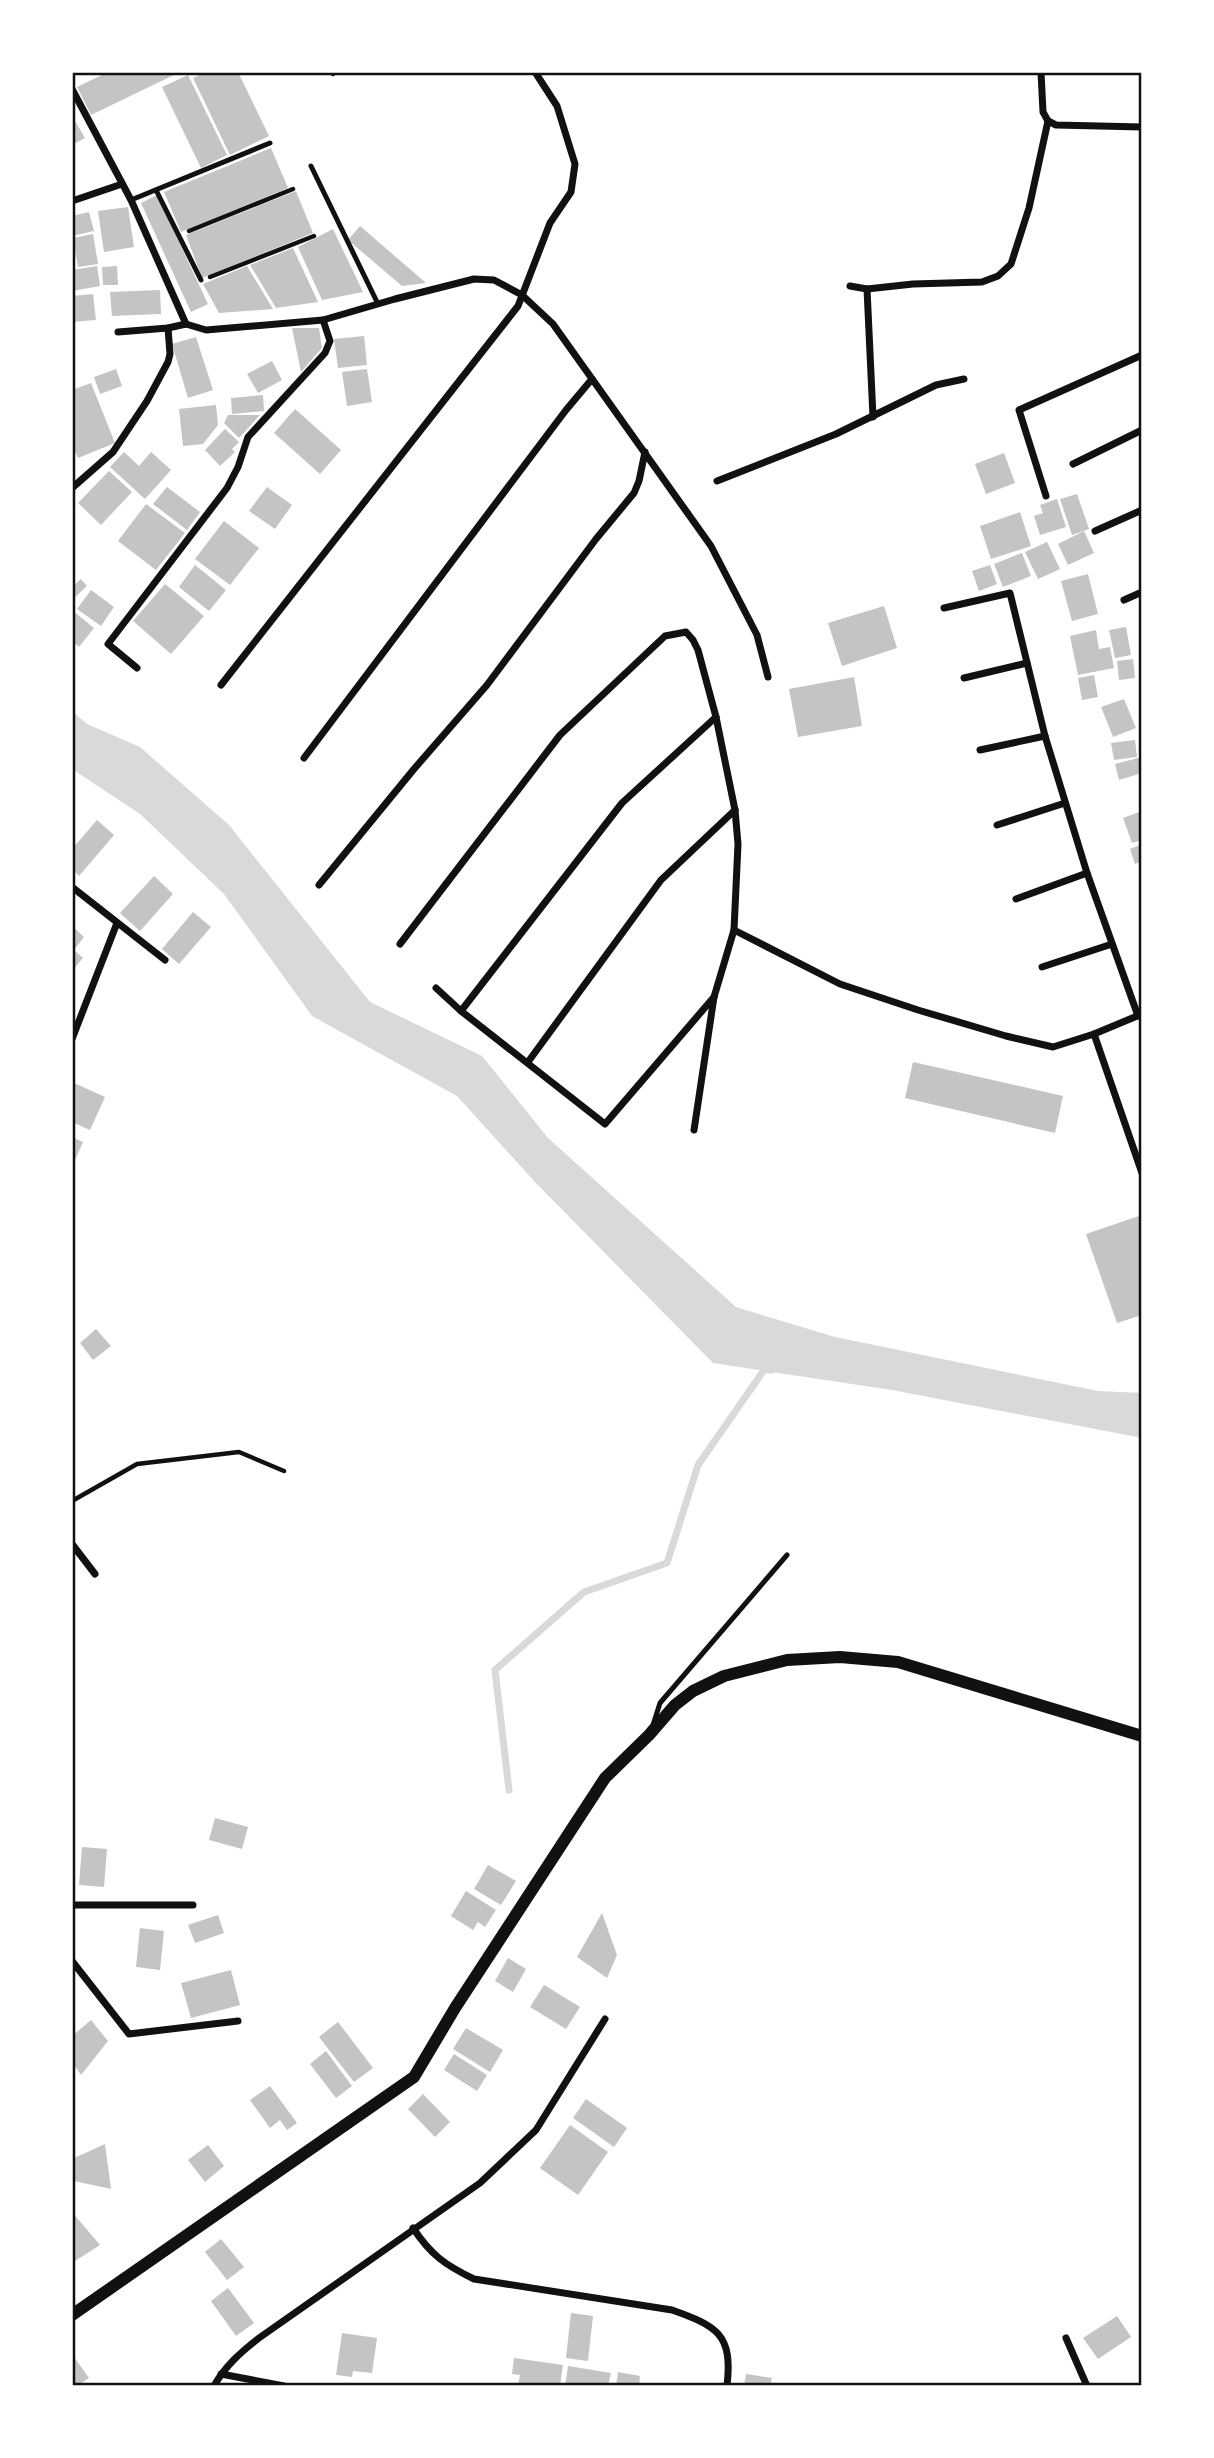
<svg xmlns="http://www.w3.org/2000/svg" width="1214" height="2458" font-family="'Fira Sans',sans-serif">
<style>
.water{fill:#d9d9d9}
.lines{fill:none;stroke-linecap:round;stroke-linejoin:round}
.stream{stroke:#d9d9d9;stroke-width:7}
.building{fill:#c4c4c4}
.path{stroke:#111;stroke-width:4.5}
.service{stroke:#111;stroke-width:5}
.minor{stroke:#111;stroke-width:7}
.tertiary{stroke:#111;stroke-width:12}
.neatline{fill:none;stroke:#111;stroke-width:2.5}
</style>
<rect width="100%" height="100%" fill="#fff"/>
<polygon class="water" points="72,711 87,724 140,747 229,825 370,1002 482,1056 548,1138 736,1307 835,1337 1098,1391 1142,1393 1142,1438 892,1390 713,1363 535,1182 457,1096 312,1016 224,894 140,814 72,769"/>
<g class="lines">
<polyline class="stream" points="509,1790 495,1670 584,1592 667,1563 698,1465 764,1370 772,1370"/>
</g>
<g class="building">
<polygon points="108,72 180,72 91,115 77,87"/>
<polygon points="206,72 238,72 269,136 230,155 193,78"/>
<polygon points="188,75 227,155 201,168 162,87"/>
<polygon points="72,116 85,138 72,145"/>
<polygon points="271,148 288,188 181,232 164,192"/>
<polygon points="296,191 313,233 202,278 186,235"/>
<polygon points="157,195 208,304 191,312 141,203"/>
<polygon points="128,207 134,247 104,252 98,211"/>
<polygon points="89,212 94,231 72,236 72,216"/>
<polygon points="360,226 426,283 402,286 348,240"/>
<polygon points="333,229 363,292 322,300 298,247"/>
<polygon points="93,234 98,264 78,267 73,238"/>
<polygon points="293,248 318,302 276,308 250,265"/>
<polygon points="97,266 100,286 72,291 72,270"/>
<polygon points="117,266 118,285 103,285 102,267"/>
<polygon points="247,266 273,309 219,313 203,284"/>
<polygon points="160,290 161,314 112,316 110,292"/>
<polygon points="93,294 96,320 72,322 72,296"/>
<polygon points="292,328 319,328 322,348 301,372"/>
<polygon points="364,336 367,365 338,368 334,339"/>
<polygon points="196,337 213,390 188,398 172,344"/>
<polygon points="272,361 282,380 258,393 247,374"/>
<polygon points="116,369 122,386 100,394 94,377"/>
<polygon points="367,369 372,402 347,406 342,372"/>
<polygon points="91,383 115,443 78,458 72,444 72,390"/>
<polygon points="263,395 264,411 232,414 231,398"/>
<polygon points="216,405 218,425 203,444 183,446 179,409"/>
<polygon points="295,409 341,450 320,474 274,433"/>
<polygon points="228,415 260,415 239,438 224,423"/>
<polygon points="225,429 239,442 232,449 235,452 220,466 205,450"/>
<polygon points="124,452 139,466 151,452 171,470 145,499 110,467"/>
<polygon points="1004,453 1015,483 986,494 975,464"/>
<polygon points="109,471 132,492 101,525 78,503"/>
<polygon points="167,487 200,512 187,530 153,504"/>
<polygon points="267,487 292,505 275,529 249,511"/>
<polygon points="1077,494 1089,529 1072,535 1060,499"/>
<polygon points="1057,499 1066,527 1040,535 1034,516 1043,513 1040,505"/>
<polygon points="146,504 185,533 156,570 118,541"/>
<polygon points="1020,512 1031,546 991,559 980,526"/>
<polygon points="224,521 259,548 230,585 195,559"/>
<polygon points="1084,531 1094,553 1068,565 1058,544"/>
<polygon points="1047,542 1060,569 1038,579 1025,552"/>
<polygon points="1022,553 1031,576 1003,587 994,564"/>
<polygon points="195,565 226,590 209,611 179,587"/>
<polygon points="990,565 997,584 979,591 972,571"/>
<polygon points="1088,574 1098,614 1072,621 1061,581"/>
<polygon points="81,579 87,586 72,600 72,587"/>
<polygon points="165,584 204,616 171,654 133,621"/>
<polygon points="91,590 114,607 101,626 77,609"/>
<polygon points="884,606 897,648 842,666 828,623"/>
<polygon points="72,610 94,628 79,647 72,641"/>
<polygon points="1126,627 1131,655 1115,658 1109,630"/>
<polygon points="1096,630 1099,649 1110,647 1114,668 1078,675 1070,636"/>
<polygon points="1133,659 1135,678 1119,680 1117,661"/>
<polygon points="1094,675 1098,697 1082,700 1078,678"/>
<polygon points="854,677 862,726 798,737 789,689"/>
<polygon points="1124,699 1136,728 1113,737 1101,707"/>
<polygon points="1135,740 1137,757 1114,760 1111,743"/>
<polygon points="1142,757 1142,773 1119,780 1115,764"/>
<polygon points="1142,811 1142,840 1132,843 1123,818"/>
<polygon points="97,820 114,835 79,876 72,869 72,849"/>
<polygon points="1142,844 1142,861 1135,864 1130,849"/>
<polygon points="154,876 173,894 140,931 120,913"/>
<polygon points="193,912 211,927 179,964 162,949"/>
<polygon points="72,926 84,937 74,950 83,958 72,971"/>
<polygon points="913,1062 1063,1096 1055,1133 905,1098"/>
<polygon points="72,1082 105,1097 90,1130 72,1122"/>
<polygon points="72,1137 83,1142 72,1167"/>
<polygon points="1142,1215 1142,1315 1117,1323 1086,1234"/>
<polygon points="96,1329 111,1346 93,1360 80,1343"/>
<polygon points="215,1818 248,1827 242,1849 209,1840"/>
<polygon points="82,1847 107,1849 104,1887 79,1885"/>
<polygon points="488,1865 516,1881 501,1905 474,1889"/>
<polygon points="466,1891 496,1910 485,1927 478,1922 473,1930 451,1916"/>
<polygon points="602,1913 617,1955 607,1978 577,1957"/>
<polygon points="218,1915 224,1933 195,1943 188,1925"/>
<polygon points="140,1928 164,1931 160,1970 136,1967"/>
<polygon points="508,1958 526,1969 513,1992 495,1981"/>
<polygon points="231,1970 240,2005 191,2018 181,1983"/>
<polygon points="544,1985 580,2007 566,2029 530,2007"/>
<polygon points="91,2020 108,2041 81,2075 72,2062 72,2036"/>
<polygon points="338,2022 373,2068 354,2082 319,2037"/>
<polygon points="466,2028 503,2050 490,2072 453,2049"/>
<polygon points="326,2051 352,2086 336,2098 310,2064"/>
<polygon points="454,2054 487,2075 477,2091 444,2070"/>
<polygon points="270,2086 297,2123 287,2130 280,2120 270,2128 250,2100"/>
<polygon points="423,2094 450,2122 435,2137 408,2109"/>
<polygon points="586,2099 627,2128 614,2147 573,2118"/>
<polygon points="570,2125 608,2152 578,2195 540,2168"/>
<polygon points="105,2144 111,2189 74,2181 72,2159"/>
<polygon points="208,2145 224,2166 205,2182 188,2160"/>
<polygon points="72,2212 100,2245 72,2263"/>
<polygon points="221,2239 244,2267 227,2280 205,2252"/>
<polygon points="228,2288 254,2323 236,2336 211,2301"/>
<polygon points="571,2313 593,2316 588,2361 566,2358"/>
<polygon points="1117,2316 1131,2337 1098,2359 1083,2338"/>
<polygon points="342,2333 377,2338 372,2373 353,2371 352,2377 336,2375"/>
<polygon points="72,2354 89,2378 77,2386 72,2386"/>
<polygon points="514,2358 563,2365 560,2386 518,2386 520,2375 512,2374"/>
<polygon points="568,2366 611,2373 608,2386 565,2386"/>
<polygon points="618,2372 640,2376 639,2386 616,2386"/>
<polygon points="746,2374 772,2378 770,2386 744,2386"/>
</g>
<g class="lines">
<g class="path">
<polyline points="332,72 333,74"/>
<polyline points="189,231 293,189"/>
<polyline points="210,277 314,236"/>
<polyline points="72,1501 137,1464 239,1452 284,1471"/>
</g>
<g class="service">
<polyline points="311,166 378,304"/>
<polyline points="156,190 201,280"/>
<polyline points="131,200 270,143"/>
<polyline points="653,1725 660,1703 787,1555"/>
</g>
<g class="minor">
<polyline points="1041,72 1043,112 1048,121"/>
<polyline points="72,89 131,200 186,324"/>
<polyline points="1048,121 1056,125 1142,127"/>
<polyline points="72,201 122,184"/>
<polyline points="850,286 867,289 913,284 982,282 998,276 1011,264 1029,208 1048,121"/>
<polyline points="867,289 873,417"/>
<polyline points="118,332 168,328 186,324 206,330 323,320 395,299 474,279 494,280 522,295 553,324 711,546 757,635 768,677"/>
<polyline points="1073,464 1142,430"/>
<polyline points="717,481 836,434 936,385 964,379"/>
<polyline points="72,488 113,452 147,401 168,362 170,354 168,328"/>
<polyline points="1046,496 1019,410 1142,355"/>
<polyline points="1095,531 1142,510"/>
<polyline points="1124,600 1142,592"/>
<polyline points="944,608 1010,593 1045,736 1087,873 1138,1016"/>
<polyline points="137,668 108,644 227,488 238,467 248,437 325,353 330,341 323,320"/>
<polyline points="964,678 1027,663"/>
<polyline points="221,685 518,306 550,223 571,192 575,164 557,106 535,72"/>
<polyline points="980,750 1045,736"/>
<polyline points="304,758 566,410 592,379"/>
<polyline points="997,825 1065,803"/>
<polyline points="319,885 414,769 487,685 596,539 634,493 639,481 645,452"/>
<polyline points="72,887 165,960"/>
<polyline points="1016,899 1087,873"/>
<polyline points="734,930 840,984 918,1010 1006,1036 1053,1047 1094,1034 1142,1014"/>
<polyline points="400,944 560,735 665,636 686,632 693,640 698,650 716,717 735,810 738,844 734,930 714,997 694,1130"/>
<polyline points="1042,967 1112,944"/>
<polyline points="436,988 461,1011 605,1124 714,997"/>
<polyline points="461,1011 622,803 716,717"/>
<polyline points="1094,1034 1142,1173"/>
<polyline points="72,1039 117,923"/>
<polyline points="528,1062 661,880 735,810"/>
<polyline points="72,1544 95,1574"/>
<polyline points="72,1905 193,1905"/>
<polyline points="72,1961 129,2034 238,2021"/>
<path d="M 413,2228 C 431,2255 445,2265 474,2279 L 672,2310 C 717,2326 733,2334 727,2386"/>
<polyline points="1066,2338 1087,2386"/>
<polyline points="221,2374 284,2386"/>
<path d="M 214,2386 C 225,2366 241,2352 259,2338 L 480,2183 L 536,2130 L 605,2019"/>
</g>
<polyline class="tertiary" points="72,2315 414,2077 455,2008 605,1778 649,1735 675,1705 693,1691 724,1676 787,1660 840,1657 898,1662 1142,1736"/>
</g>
<rect width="1214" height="2458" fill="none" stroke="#ffffff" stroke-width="147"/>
<rect x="74" y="74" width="1066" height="2310" class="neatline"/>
</svg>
